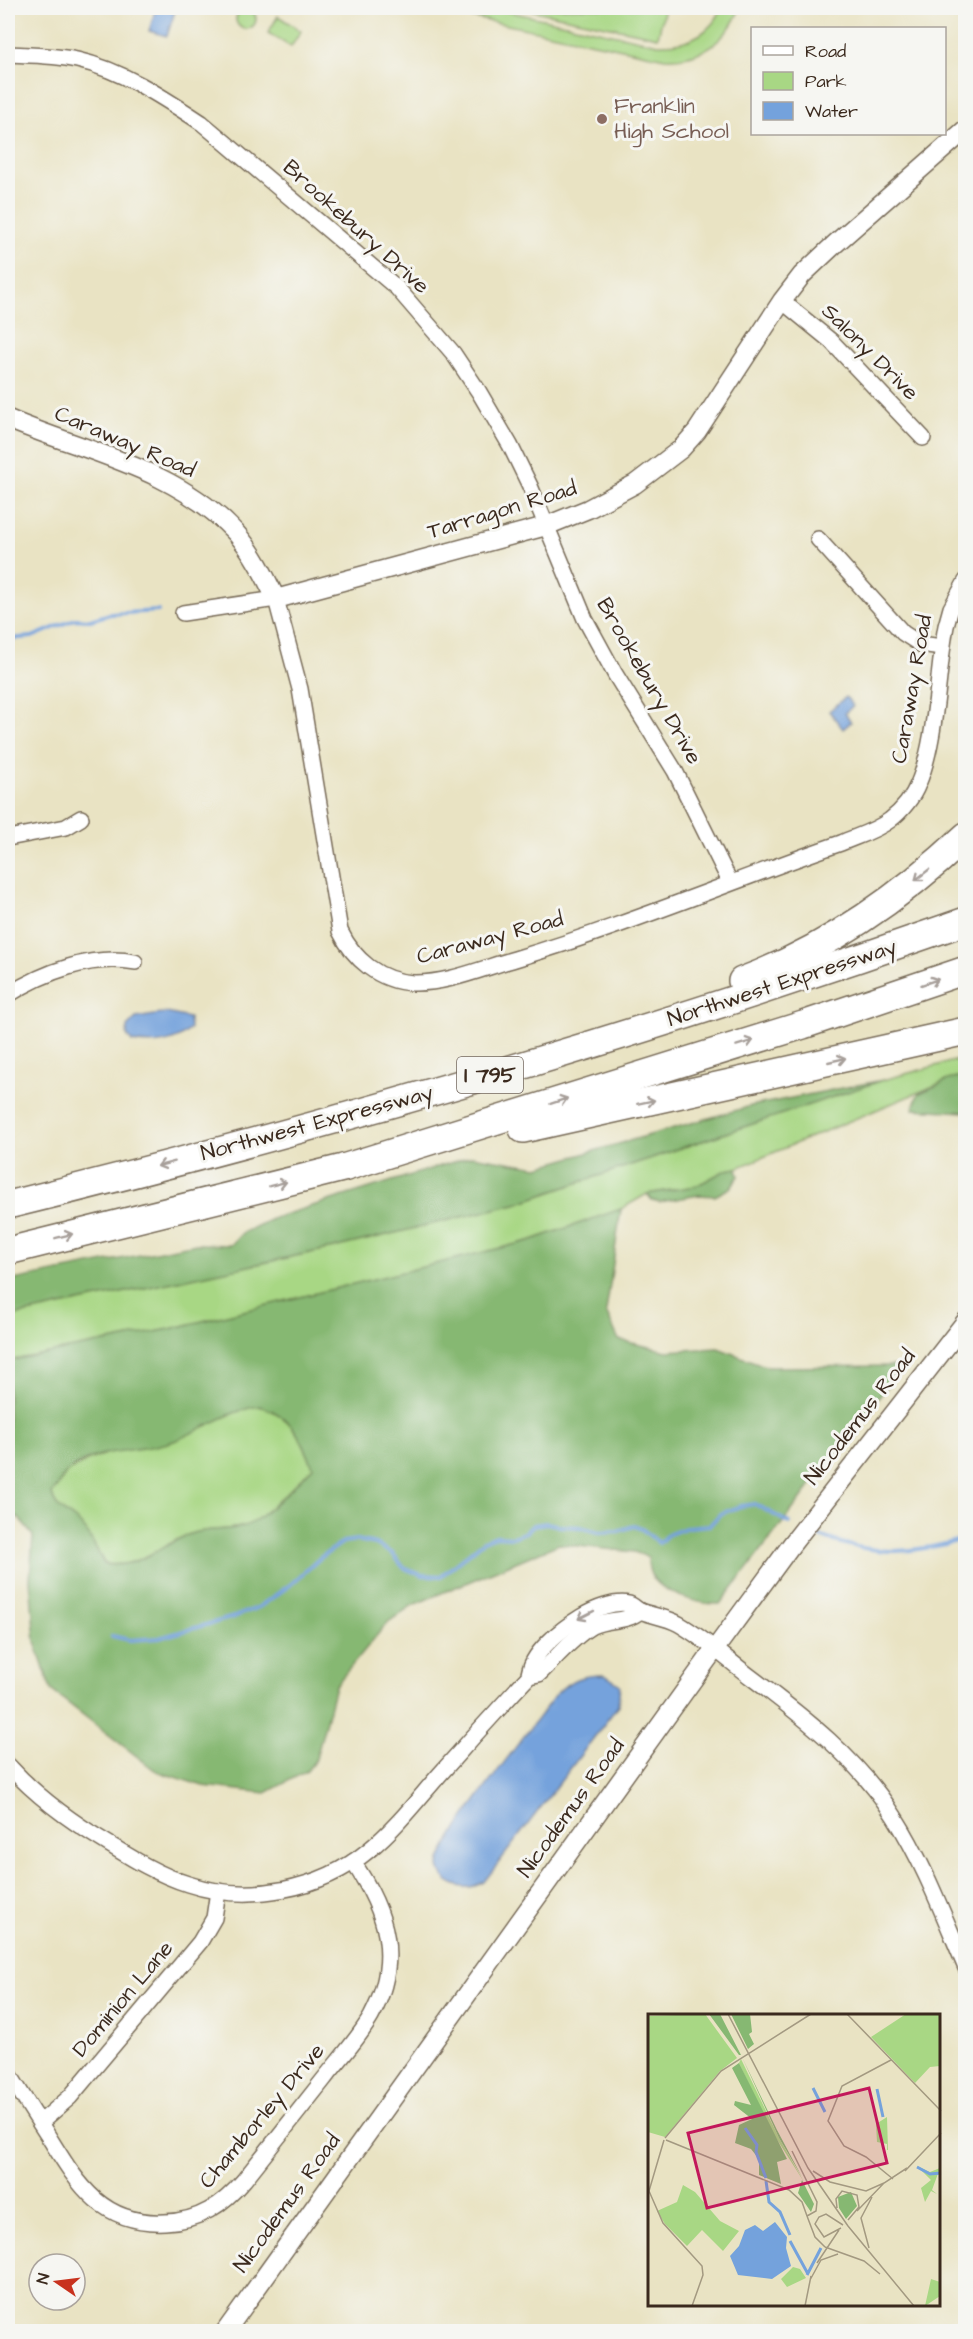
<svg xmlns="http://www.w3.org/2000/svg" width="973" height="2339" font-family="'Architects Daughter',sans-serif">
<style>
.green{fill:#a8d784;stroke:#728051;stroke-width:1.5}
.forest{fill:#86b872;stroke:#607148;stroke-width:1.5;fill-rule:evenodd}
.water{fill:#74a2dc;stroke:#58667d;stroke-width:1.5}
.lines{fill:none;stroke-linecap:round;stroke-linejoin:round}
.stream{stroke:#74a2dc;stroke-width:4}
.minor-casing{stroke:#786b58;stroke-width:18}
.tertiary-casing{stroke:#786b58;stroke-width:21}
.motorway-casing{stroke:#786b58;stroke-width:30}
.minor{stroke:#fff;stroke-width:15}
.tertiary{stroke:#fff;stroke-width:18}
.motorway{stroke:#fff;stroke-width:27}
.oneway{stroke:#a79f9a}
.education-dot{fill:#8d6e63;stroke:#f6f6f2;stroke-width:2}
.labels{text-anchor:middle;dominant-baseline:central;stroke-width:6;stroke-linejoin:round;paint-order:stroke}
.shield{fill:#f6f6f2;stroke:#73675e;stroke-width:1.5}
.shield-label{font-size:21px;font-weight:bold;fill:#3b2a1e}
.education-label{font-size:22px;fill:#785e54;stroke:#f6f6f2;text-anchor:start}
.street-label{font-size:22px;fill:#3b2a1e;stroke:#f6f6f2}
.inset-river{fill:none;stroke:#74a2dc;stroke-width:3}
.inset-road{fill:none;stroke:#a39981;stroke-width:1.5}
.view{fill:#c2185b;fill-opacity:0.15;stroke:#c2185b;stroke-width:3}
.inset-edge{fill:none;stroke:#3b2a1e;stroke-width:3}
</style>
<rect width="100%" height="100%" fill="#f6f6f2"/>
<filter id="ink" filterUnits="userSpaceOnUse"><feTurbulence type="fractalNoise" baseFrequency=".0167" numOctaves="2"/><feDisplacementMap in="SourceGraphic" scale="12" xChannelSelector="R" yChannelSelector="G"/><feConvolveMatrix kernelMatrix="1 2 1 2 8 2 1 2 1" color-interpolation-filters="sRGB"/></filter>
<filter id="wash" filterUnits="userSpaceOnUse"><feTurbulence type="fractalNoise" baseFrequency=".008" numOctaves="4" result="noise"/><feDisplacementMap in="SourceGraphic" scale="24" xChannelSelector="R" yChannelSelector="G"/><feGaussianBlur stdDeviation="1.35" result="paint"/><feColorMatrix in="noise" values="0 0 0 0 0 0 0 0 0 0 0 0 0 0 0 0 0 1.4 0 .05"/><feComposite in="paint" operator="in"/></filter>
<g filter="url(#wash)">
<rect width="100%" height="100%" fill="#e9e3c3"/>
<g class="green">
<path d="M 446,8 L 492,8 L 658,44 C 687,45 710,35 722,8 L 740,8 C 727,41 701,60 665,58 L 465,16 Z"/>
<polygon points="520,8 665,8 658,37"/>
<circle cx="246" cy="19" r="10"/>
<polygon points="278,16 301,31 291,47 268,33"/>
<polygon points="965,1058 965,1076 948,1080 737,1168 726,1170 696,1186 647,1194 621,1209 529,1241 170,1329 8,1361 8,1317 333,1248 515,1204 883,1080"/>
<path d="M 259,1406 C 291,1414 302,1439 313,1467 C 294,1485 276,1505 256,1520 C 239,1533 213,1527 193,1533 C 161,1543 141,1569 105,1564 C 97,1551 89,1531 78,1522 C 67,1512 55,1510 52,1494 L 67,1472 L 89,1460 L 113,1451 L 147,1447 L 243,1409 Z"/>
</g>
<g class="forest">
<polygon points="965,1076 965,1112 913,1109 918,1094 948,1080"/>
<polygon points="883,1080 515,1204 333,1248 8,1317 8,1281 196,1244 231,1245 242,1233 274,1218 472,1156 538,1167 751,1106"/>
<polygon points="737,1168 739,1176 730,1188 715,1196 699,1195 660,1202 652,1200 647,1194 696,1186 726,1170"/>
<path d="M 621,1209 L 606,1312 L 619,1340 L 667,1351 L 718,1348 L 768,1367 L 903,1366 L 720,1604 C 700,1605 663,1594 652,1576 C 648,1571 648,1563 648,1557 L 634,1552 L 559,1544 L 413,1605 L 387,1623 L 335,1686 L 316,1759 L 307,1771 L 266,1793 L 203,1786 L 156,1771 L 51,1690 L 35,1642 L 30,1579 L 33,1536 L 18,1517 L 8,1525 L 8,1361 L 170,1329 L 529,1241 ZM 259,1406 C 291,1414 302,1439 313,1467 C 295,1485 276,1505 256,1520 C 239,1533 213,1527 193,1533 C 162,1543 141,1570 104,1564 C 97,1551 89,1531 78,1522 C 67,1512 55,1510 52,1494 C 57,1487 62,1477 68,1471 C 101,1445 139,1454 174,1441 C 202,1430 228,1411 259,1406 Z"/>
</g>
<g class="water">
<polygon points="156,8 176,8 167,36 149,31"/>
<polygon points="846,697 853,706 845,713 851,722 843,729 829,711"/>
<path d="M 167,1013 L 189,1018 L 190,1029 C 176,1044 151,1046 132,1042 L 127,1035 L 127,1027 L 136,1018 Z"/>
<path d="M 605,1675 L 620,1685 L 618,1706 L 484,1882 C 472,1888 465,1889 453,1884 C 446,1881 440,1874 439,1866 C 438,1844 537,1720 556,1694 C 572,1678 582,1675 605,1675 Z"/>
</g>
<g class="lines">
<g class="stream">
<polyline points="8,639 32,637 75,619 90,620 110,614 158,611"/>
<path d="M 812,1533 C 847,1547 887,1556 925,1548 C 939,1546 952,1542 966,1539"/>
<polyline points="112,1636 130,1640 159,1638 234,1617 259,1607 290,1585 320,1558 343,1542 357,1540 376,1544 393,1554 404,1568 422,1575 441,1576 484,1541 496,1536 513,1537 526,1532 533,1525 547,1523 560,1526 580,1527 599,1532 618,1531 634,1526 642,1529 659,1543 667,1535 688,1527 710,1525 720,1514 741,1506 755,1504 789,1523"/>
</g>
</g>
</g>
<g filter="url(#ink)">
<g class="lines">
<defs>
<g id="minor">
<path d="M 8,54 C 31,55 55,55 77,60 C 122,70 164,98 202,123 L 397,288 L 453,353 L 479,392 L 510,445 L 530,486 L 585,619 L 615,674 L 675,771 L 730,882"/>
<polyline points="782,301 831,341 923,438"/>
<polyline points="818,539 903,633 920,644 942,647"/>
<path d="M 183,613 L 276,599 L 300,689 L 340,931 C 354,960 379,981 413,983 C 447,984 483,968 515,959 C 625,926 732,881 841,843 C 857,836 876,831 890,820 C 902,811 913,797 918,784 C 937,740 937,673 946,626 L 951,608 L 966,581"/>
<polyline points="8,838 66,827 81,818"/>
<path d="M 8,995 C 44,972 92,954 135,962"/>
<path d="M 529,1676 C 530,1653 563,1628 581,1617 C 594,1609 614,1601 629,1604 C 633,1605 636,1609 640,1611 C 653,1616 667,1617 679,1624 C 705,1639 728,1660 752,1678 C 805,1718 858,1759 894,1816 C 924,1863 944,1917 966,1968"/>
<path d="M 8,1765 C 37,1797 70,1821 107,1843 C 133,1859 159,1875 188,1884 C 248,1904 321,1890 369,1850 C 396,1828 418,1799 441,1773 C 470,1740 499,1708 529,1676 L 539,1674 C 554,1660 574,1636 592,1626 C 608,1618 627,1623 640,1611"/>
<path d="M 8,2072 C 22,2095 36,2117 50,2139 C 79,2186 103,2225 165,2222 C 199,2221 223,2205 244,2180 C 270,2147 297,2113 324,2079 C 340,2059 358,2039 371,2017 C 402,1960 387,1912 353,1862"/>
<polyline points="40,2123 70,2097 200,1942 214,1918 218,1891"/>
</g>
<g id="tertiary">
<path d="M 8,419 C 85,452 176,468 236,533 C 253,552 265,576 276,599 L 546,526 L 588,509 L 635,484 L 681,449 L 697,431 L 782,301 L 802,275 L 835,244 L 966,129"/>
<polyline points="225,2332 715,1649 792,1544 966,1321"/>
</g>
<g id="motorway">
<path d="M 742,981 C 827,949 900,898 966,836"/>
<polyline points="523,1129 966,1031"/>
<path d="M 8,1205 C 331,1126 652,1032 966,921"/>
<polyline points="8,1251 343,1168 803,1025 966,970"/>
</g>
</defs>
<use href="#minor" class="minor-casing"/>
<use href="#tertiary" class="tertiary-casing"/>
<use href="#motorway" class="motorway-casing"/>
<use href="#minor" class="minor"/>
<use href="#tertiary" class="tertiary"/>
<use href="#motorway" class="motorway"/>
</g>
<defs><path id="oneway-shaft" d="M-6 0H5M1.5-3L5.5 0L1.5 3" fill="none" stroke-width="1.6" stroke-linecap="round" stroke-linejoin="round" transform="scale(1.5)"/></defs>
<g class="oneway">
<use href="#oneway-shaft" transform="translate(922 875) rotate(142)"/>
<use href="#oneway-shaft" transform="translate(930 982) rotate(-19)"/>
<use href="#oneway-shaft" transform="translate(745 1043) rotate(-17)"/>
<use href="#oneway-shaft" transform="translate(837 1060) rotate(-13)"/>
<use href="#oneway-shaft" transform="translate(559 1101) rotate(-18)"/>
<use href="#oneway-shaft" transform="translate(646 1102) rotate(-12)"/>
<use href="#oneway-shaft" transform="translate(166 1164) rotate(165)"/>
<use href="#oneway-shaft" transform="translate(278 1184) rotate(-14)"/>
<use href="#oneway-shaft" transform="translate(64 1236) rotate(-14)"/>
<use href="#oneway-shaft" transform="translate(586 1615) rotate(153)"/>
</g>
</g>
<circle class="education-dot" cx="602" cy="119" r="6"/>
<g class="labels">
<rect class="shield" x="457" y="1057" width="66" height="36" rx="4.5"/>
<g class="shield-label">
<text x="490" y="1075">I 795</text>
</g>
<g class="education-label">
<text x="614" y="106">Franklin<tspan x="614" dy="25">High School</tspan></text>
</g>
<g class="street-label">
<text transform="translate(356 227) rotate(42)">Brookebury Drive</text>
<text transform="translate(870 352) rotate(45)">Salony Drive</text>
<text transform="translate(125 442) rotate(23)">Caraway Road</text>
<text transform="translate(502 510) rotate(-17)">Tarragon Road</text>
<text transform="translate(649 681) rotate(60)">Brookebury Drive</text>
<text transform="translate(912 689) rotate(-80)">Caraway Road</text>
<text transform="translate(490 938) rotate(-15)">Caraway Road</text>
<text transform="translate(782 983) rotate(-18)">Northwest Expressway</text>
<text transform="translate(317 1123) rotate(-15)">Northwest Expressway</text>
<text transform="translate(860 1417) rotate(-52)">Nicodemus Road</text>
<text transform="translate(571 1808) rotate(-54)">Nicodemus Road</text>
<text transform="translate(123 1999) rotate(-50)">Dominion Lane</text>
<text transform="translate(262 2116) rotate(-50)">Chamborley Drive</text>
<text transform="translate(287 2203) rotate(-54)">Nicodemus Road</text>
</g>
</g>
<g transform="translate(648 2014)">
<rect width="292" height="292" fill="#e9e3c3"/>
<path d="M 57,0 L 89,44 L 72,57 L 17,123 L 0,118 L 0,2 ZM 258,0 L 292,0 L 292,52 L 282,53 L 267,69 L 223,23 ZM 93,45 L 131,124 L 156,168 L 121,113 L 91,49 ZM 239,103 L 240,136 L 239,136 L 239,130 L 229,128 L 228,110 ZM 269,152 L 282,158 L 292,154 L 284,176 L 289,180 L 283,177 L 277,188 L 273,174 L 283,166 ZM 35,171 L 47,178 L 72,207 L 91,217 L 75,237 L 54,216 L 39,232 L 17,210 L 9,197 L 29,188 ZM 145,253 L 152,255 L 158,264 L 139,273 L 133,265 ZM 283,265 L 292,268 L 292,282 L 277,292 Z" fill="#a8d784"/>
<path d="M 61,0 L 72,0 L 93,41 L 91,41 ZM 83,0 L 102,0 L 104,18 L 101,20 L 106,30 L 100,35 ZM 94,43 L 129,116 L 154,163 L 131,124 ZM 91,49 L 139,145 L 129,148 L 133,170 L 111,161 L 111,145 L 103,135 L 87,129 L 91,111 L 104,105 L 86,91 L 87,87 L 103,91 L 84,54 ZM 154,166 L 166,190 L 163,198 L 150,179 ZM 203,178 L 209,192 L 198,205 L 191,194 L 190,183 Z" fill="#86b872"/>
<path d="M 127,208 L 139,223 L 138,234 L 143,252 L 124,265 L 90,261 L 82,242 L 91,232 L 97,216 L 107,211 L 115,217 Z" fill="#74a2dc"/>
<path class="inset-river" d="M 165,74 L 177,98M 229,75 L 235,103M 97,114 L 109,131 L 108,138 L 118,164M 269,153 L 282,160 L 293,159M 118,167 L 121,188 L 132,198 L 142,221M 142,227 L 160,260M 159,261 L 173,234"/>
<path class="inset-road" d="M 80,0 L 160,154 L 200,212 L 266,292M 199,0 L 293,97M 243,46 L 194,72 L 180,107 L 196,132 L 218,143 L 245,165M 17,124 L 73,57 L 163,0M 16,126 L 1,177 L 15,209 L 54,252 L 55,261 L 44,292M 18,126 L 141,176 L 154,188 L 159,202M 144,137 L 169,188 L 168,197 L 159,202M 165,157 L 182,168 L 218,177 L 236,169M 257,157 L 293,119M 189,194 L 188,185 L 194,177 L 209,181 L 211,193 L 200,206M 209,197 L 236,169 L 259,154M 159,202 L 167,223 L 177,233M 193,214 L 176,223 L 167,210 L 171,203 L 178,200 L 195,211M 177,233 L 216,247 L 232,260M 221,234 L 213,204 L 224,183M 169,249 L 191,216M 162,266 L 173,246 L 190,240M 157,292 L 163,262"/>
<path class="view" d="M 221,74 L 239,149 L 59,194 L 40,119 Z"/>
<rect width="292" height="292" class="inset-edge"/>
</g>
<rect width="973" height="2339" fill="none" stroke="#f6f6f2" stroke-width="30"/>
<rect x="751" y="27" width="195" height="108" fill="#f6f6f2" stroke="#aba49d" stroke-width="1.5"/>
<rect x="763" y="46" width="30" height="9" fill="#ffffff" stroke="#aba49d" stroke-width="1.5"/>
<text x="805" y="57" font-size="18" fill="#3b2a1e">Road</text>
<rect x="763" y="72" width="30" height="18" fill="#a8d784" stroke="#aba49d" stroke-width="1.5"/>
<text x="805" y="87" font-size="18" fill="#3b2a1e">Park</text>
<rect x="763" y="102" width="30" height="18" fill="#74a2dc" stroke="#aba49d" stroke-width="1.5"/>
<text x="805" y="117" font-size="18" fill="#3b2a1e">Water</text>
<g transform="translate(57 2282) rotate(284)"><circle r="28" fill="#f6f6f2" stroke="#aba49d" stroke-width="1.5"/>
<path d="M0-4.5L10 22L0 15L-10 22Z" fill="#c8321e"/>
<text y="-9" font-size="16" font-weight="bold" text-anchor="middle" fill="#3b2a1e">N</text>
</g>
</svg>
